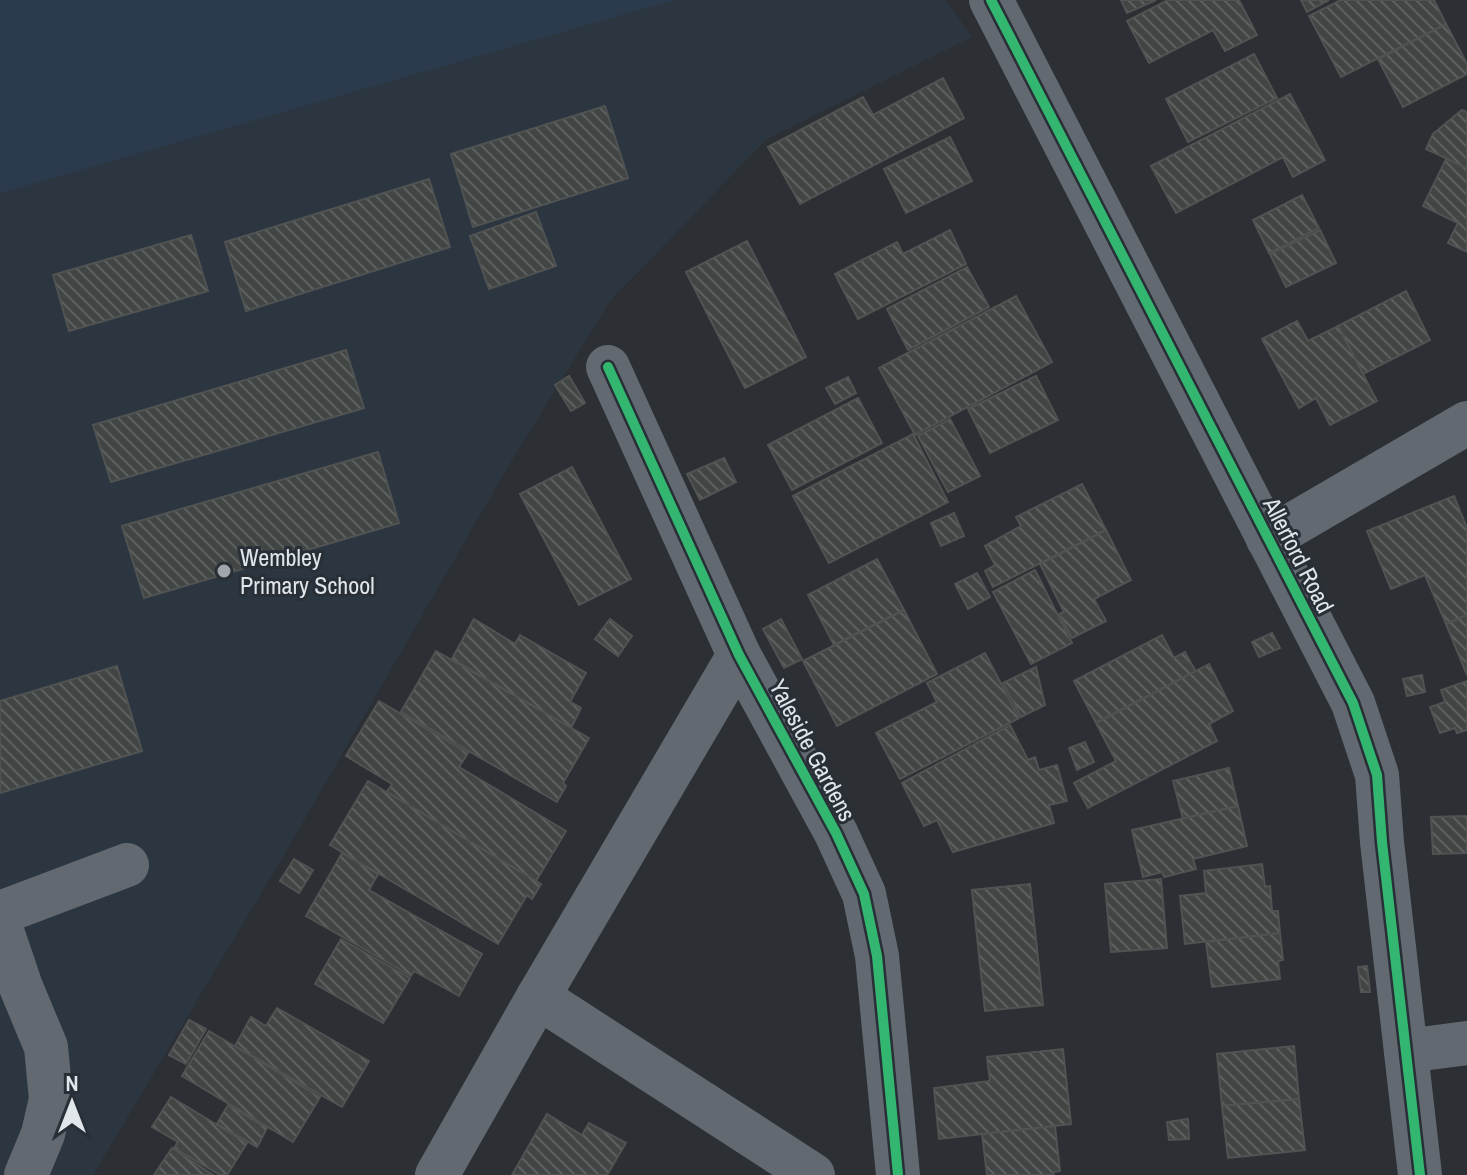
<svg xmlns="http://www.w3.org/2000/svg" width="1467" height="1175" font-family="'Archivo Narrow',sans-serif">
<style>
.built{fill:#2c3641}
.pitch{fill:#2b3b4d}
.building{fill:url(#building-back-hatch);stroke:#515353;stroke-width:2}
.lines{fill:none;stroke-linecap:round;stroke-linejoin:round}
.minor{stroke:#626971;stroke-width:44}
.cycleway-casing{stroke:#282f37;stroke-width:15}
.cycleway{stroke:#33b770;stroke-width:10}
.poi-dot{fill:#a2a6ab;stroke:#282f37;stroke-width:3}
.labels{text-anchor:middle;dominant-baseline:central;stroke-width:6;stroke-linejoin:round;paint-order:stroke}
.street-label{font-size:24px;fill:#e1e6eb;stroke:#282f37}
.poi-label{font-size:24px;fill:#e1e6eb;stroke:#282f37;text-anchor:start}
</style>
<defs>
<pattern id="building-back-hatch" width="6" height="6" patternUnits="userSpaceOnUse" patternTransform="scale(2)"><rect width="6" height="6" fill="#414543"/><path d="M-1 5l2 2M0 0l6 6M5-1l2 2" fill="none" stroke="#5c605e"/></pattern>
</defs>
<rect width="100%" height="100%" fill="#2c2f34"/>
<polygon class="built" points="0,0 946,0 972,37 767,139 610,301 506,470 280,862 93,1175 0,1175"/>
<polygon class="pitch" points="0,0 674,0 0,193"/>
<g class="building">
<polygon points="1121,0 1156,0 1127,13"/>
<polygon points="1168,0 1239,0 1257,35 1225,51 1213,30 1149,63 1127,21"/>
<polygon points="1301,0 1329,0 1307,12"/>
<polygon points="1341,0 1434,0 1446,24 1341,77 1309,16"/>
<polygon points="1446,24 1467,64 1467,74 1403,107 1378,59"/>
<polygon points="1254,54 1277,98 1188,142 1166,99"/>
<polygon points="943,78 964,118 800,204 768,147 863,97 873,115"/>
<polygon points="1290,94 1325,160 1293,177 1283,157 1176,213 1151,166"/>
<polygon points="605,106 628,178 473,227 451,154"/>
<polygon points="1462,110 1467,112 1467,168 1426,149 1433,134"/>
<polygon points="950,137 972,181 906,213 884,169"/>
<polygon points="1446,159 1467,168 1467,252 1448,243 1458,223 1423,206"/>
<polygon points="429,179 450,247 246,311 225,242"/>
<polygon points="1302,195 1319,228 1269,253 1253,220"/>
<polygon points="536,212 556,266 489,289 470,236"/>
<polygon points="950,230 966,264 858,319 835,274 897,242 903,254"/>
<polygon points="1320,230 1336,263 1286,287 1270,254"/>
<polygon points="191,235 208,291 69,331 53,275"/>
<polygon points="747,241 806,357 745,388 686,272"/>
<polygon points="967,267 989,307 908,350 887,309"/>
<polygon points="1406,291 1430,340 1363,374 1338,326"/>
<polygon points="1016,296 1052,362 915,435 879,368"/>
<polygon points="1297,321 1308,341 1338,326 1377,401 1330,425 1316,398 1299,408 1262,339"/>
<polygon points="346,350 364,408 111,482 93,425"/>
<polygon points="569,376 585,403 571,411 555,385"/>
<polygon points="1036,376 1058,420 990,453 968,409"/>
<polygon points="848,377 856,393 835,404 826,388"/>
<polygon points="858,398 882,443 792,490 768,445"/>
<polygon points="950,419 980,476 948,492 918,436"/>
<polygon points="913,434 948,502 829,563 793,496"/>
<polygon points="378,452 399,523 144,598 122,526"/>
<polygon points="724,458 736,482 700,500 687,474"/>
<polygon points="572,467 631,579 579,605 520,494"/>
<polygon points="1082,484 1106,530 993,587 985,571 995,565 985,546 1021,526 1016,517"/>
<polygon points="1454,496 1467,528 1467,615 1446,624 1425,575 1391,589 1367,531"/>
<polygon points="954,513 964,536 941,546 931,523"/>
<polygon points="1106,530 1131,580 1094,599 1106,621 1072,638 1059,614 1064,612 1040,564"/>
<polygon points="877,559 904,610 834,645 808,595"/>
<polygon points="1035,570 1072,643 1031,664 993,592"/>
<polygon points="977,573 990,597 968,609 955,584"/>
<polygon points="904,610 937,674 837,726 803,661"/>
<polygon points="1467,615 1467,675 1446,624"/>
<polygon points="474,619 515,644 520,635 586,673 570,702 581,708 571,728 452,659"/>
<polygon points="610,619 632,636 618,656 595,639"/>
<polygon points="781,619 802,659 784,668 763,629"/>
<polygon points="1272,633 1280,648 1259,657 1252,642"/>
<polygon points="1162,635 1174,658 1185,652 1196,672 1096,723 1074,681"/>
<polygon points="436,651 589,738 563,783 566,786 557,802 401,712"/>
<polygon points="985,653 1019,718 900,779 876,733 937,702 927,683"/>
<polygon points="1209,664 1233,711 1209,724 1217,741 1088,808 1074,783 1116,761 1096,723"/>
<polygon points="117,666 142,751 0,793 0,701"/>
<polygon points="1036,667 1045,705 1021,717 1003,683"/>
<polygon points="1422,675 1425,692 1407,696 1403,679"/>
<polygon points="1467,681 1467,730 1457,733 1455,728 1440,733 1430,707 1445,702 1441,690"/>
<polygon points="379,701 468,753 459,767 566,831 536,881 387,792 392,784 346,756"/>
<polygon points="1010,725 1028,760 1035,757 1039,770 1057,765 1067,801 1049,805 1054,823 953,852 937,820 924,826 902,783"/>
<polygon points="1085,742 1094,762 1077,770 1069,748"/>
<polygon points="1229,768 1238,806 1183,819 1173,781"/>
<polygon points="368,781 541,884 532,899 527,895 498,944 330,845"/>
<polygon points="1238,806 1247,846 1193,859 1196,869 1164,877 1162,872 1143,877 1132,830"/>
<polygon points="1467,816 1467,853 1433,854 1431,817"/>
<polygon points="342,853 378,874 369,890 482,954 459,996 414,971 411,976 306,916"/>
<polygon points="294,859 313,870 299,893 280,881"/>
<polygon points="1262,864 1265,887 1270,886 1272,911 1278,911 1280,933 1185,944 1180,896 1206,893 1204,871"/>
<polygon points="1161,879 1167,948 1111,952 1105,884"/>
<polygon points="1030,884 1043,1005 985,1011 972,890"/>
<polygon points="1280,933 1283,960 1278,961 1280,979 1212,987 1206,942"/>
<polygon points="341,939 410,978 383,1023 315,984"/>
<polygon points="1367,966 1370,992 1361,992 1358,967"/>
<polygon points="277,1008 369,1061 342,1107 235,1046 251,1017 266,1026"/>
<polygon points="189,1020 206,1029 186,1064 169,1055"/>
<polygon points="209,1031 320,1097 293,1142 182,1076"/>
<polygon points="1294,1046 1299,1099 1222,1106 1217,1054"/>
<polygon points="1063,1049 1071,1124 939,1139 934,1088 990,1081 987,1057"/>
<polygon points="171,1097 247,1143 227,1175 220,1175 174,1148 178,1142 152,1127"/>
<polygon points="1299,1099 1305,1150 1228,1158 1222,1106"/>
<polygon points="228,1105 267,1128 257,1147 217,1124"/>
<polygon points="547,1114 582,1135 589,1123 626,1143 607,1175 512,1175"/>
<polygon points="1188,1119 1189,1139 1169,1140 1167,1122"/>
<polygon points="1055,1126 1060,1171 1053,1172 1054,1175 987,1175 982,1134"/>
<polygon points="172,1148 213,1175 154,1175"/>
</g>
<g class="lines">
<g class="minor">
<polyline points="991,0 1353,703 1377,775 1382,842 1420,1175"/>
<polyline points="608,367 739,655 836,833 864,894 877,956 898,1175"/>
<polyline points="1268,539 1467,423"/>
<polyline points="0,913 127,865"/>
<polyline points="0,925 21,987 46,1047 51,1099 43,1134 26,1175"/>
<polyline points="538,997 813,1175"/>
<polyline points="1406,1051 1467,1043"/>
<polyline points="437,1175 538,997 739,655"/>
</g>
<defs>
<g id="cycleway">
<polyline points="991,0 1353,703 1377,775 1382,842 1420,1175"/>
<polyline points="608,367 739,655 836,833 864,894 877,956 898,1175"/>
</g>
</defs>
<use href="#cycleway" class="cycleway-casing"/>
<use href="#cycleway" class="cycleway"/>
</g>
<circle class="poi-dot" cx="224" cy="571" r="8"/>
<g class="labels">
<g class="street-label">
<text transform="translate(1299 555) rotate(63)">Allerford Road</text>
<text transform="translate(813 750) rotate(62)">Yaleside Gardens</text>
</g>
<g class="poi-label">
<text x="240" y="557">Wembley<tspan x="240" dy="28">Primary School</tspan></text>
</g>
</g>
<g transform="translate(72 1103)" stroke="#282f37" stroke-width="6" paint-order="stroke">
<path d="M0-6L14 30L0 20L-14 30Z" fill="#e1e6eb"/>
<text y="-12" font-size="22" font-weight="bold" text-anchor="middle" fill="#e1e6eb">N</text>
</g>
</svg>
